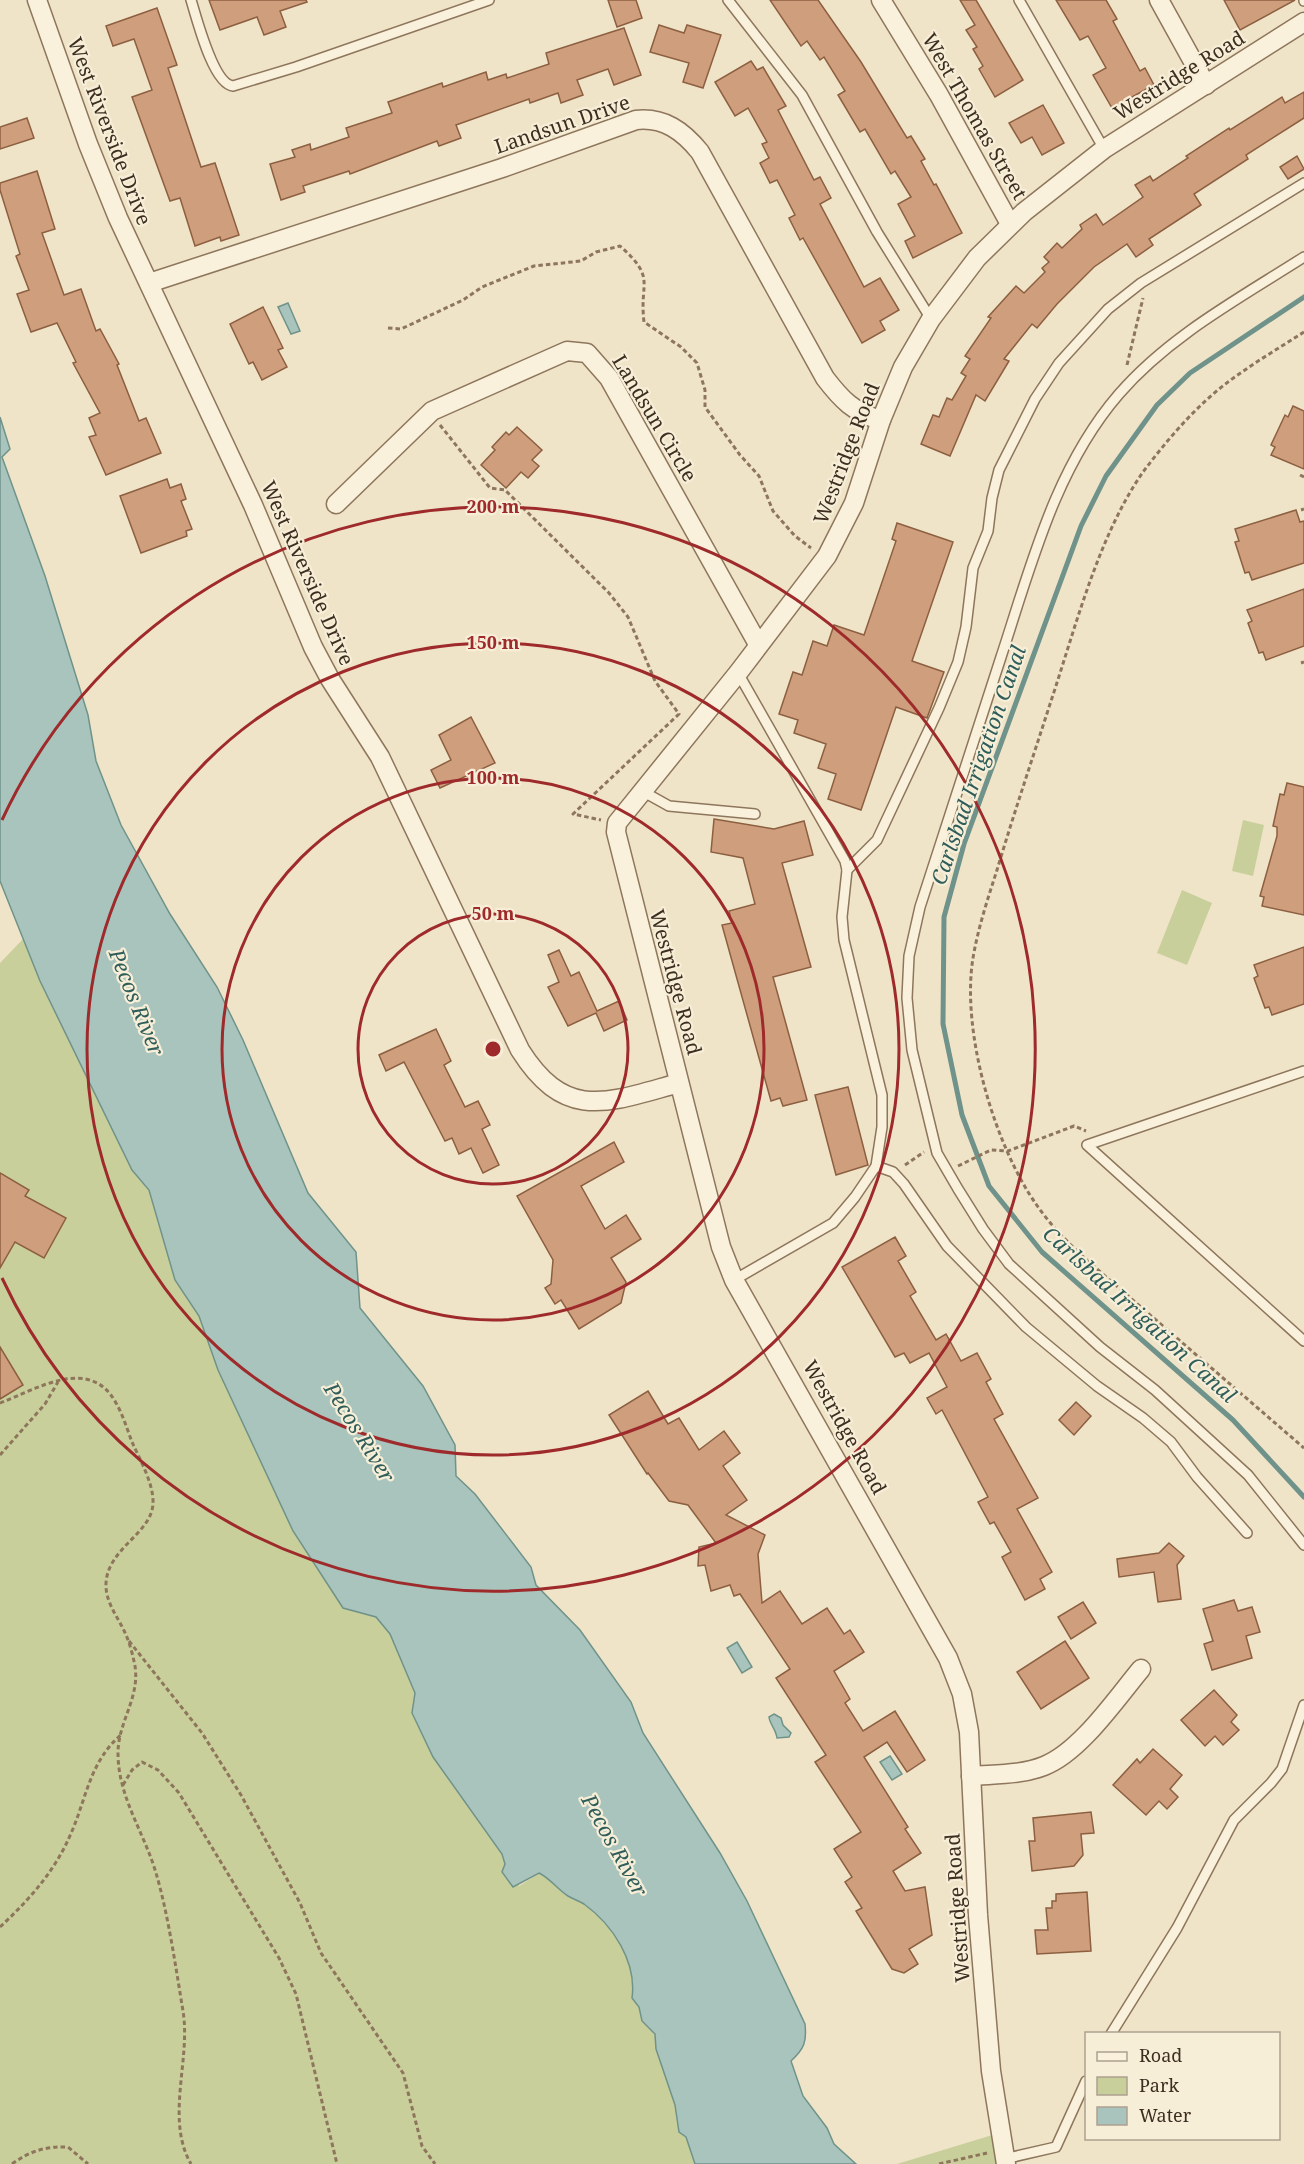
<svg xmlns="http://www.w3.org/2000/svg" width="1304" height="2164" font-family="'Noto Serif',serif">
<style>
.green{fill:#c9cf9b}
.water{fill:#a9c4bc;stroke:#6f938a;stroke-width:1.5}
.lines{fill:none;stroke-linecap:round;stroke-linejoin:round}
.stream{stroke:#6f938a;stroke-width:5}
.building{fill:#cf9f7d;stroke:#8d5f41;stroke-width:1.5}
.service-casing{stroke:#8d765c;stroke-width:12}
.minor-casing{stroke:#8d765c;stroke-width:21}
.path{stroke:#8d765c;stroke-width:3;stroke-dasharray:4.5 3;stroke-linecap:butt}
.service{stroke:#faf1dc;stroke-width:9}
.minor{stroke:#faf1dc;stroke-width:18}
.ring{fill:none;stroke:#9e2a2b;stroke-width:3}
.labels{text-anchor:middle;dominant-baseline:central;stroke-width:4.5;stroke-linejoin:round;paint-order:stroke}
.street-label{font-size:20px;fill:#3d2e20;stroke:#f7eed8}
.water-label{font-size:21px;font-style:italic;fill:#2f5d5a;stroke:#f7eed8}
.centre{fill:#9e2a2b;stroke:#f7eed8;stroke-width:3}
.ring-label{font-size:18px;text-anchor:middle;font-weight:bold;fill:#9e2a2b;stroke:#f7eed8;stroke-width:4.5;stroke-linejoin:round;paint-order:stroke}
</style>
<rect width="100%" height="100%" fill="#f0e4c8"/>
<g class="green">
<polygon points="1243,820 1264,825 1253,876 1232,871"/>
<polygon points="1182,890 1212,903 1187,965 1157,953"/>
<path d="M 23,939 L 40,981 L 132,1170 L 149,1190 L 175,1280 L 199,1316 L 218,1370 L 293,1531 L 343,1608 L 376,1617 L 390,1634 L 415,1693 L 412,1714 L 433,1757 L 502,1854 L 505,1864 L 519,1886 L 540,1873 C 551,1879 558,1889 568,1896 C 573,1899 579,1901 584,1904 C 613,1926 637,1962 632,1998 L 639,2007 L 642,2021 L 655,2034 L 656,2049 L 675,2105 L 679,2132 L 686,2137 L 695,2164 L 0,2164 L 0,963 Z"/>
<polygon points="999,2133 1005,2164 897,2164"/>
</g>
<g class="water">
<polygon points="288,303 300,331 291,334 278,307"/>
<path d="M 0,417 L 10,449 L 2,457 L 45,576 L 88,715 L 96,761 L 121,825 L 170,914 L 217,987 L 243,1040 L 308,1193 L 356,1252 L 360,1308 L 423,1386 L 455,1445 L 456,1476 L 475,1494 L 531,1567 L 536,1585 L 580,1630 L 631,1702 L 643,1733 L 720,1853 L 747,1901 L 805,2024 C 807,2042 804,2049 791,2061 L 803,2096 L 827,2128 L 834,2144 L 856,2164 L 695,2164 L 686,2137 L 679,2132 L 675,2105 L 656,2049 L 655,2034 L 642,2021 L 639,2007 L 632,1998 C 637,1962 613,1925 584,1904 C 579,1901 573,1899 568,1896 C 557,1889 551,1879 539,1873 L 513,1887 L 502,1872 L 505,1864 L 502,1854 L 433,1757 L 412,1713 L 415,1693 L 390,1634 L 376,1617 L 343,1608 L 293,1531 L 218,1370 L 199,1316 L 175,1280 L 149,1190 L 132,1170 L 40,981 L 0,881 Z"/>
<polygon points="737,1642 752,1667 742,1673 727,1648"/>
<path d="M 774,1714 L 781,1718 L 783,1725 L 791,1733 L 789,1737 L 777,1738 C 776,1729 770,1725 769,1717 Z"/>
<polygon points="890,1756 902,1774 892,1780 880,1762"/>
</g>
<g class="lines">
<polyline class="stream" points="1304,297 1190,373 1157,405 1106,476 1081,526 964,844 944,917 943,1024 962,1115 989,1186 1042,1252 1233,1420 1304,1497"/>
</g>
<g class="building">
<polygon points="209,0 306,0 307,2 280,11 286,27 264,35 257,17 220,30"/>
<polygon points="608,0 636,0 642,18 617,27"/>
<polygon points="770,0 818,0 861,62 907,138 911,136 925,159 921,161 934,185 936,184 962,233 913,258 905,241 915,236 898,204 911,197 895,171 891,174 865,129 860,132 838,95 845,91 824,57 820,60 807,41 801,46"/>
<polygon points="960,0 976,0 1023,80 995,97 979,69 983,66 973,49 977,47 966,30 975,25"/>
<polygon points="1056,0 1106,0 1117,19 1113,21 1140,71 1145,68 1154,85 1112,108 1093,75 1106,68 1088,36 1080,40"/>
<polygon points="1224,0 1295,0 1240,30"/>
<polygon points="157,8 177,65 168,68 201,167 215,163 239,235 221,241 220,237 195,246 180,198 170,201 132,97 152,90 134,39 113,46 106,26"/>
<polygon points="659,25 684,33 687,25 721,35 703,88 683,82 689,63 650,52"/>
<polygon points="624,28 641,75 614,85 608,69 577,80 583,95 561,103 558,93 530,103 529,99 456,125 461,138 439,146 437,141 350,174 349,171 303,186 305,192 281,200 270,164 295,157 292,150 310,144 311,150 349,137 346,128 392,113 388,102 442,83 443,87 486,72 488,80 506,74 507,78 549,64 546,53"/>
<polygon points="751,61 757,70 763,67 786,106 778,110 814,180 820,177 831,198 820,204 864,287 880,278 899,310 880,321 885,330 862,343 803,238 800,240 789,218 795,215 777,180 770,183 760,163 769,158 762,144 767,142 748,108 735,116 715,82"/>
<polygon points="1304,92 1304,118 1246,155 1248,159 1194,194 1201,205 1149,239 1153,245 1136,257 1127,244 1094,267 1057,304 1037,328 1032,324 1004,359 1009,361 985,401 976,395 950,456 921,444 933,415 939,417 947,398 952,400 966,376 961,373 970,359 965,356 991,318 988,317 1016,286 1024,293 1045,272 1042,268 1049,262 1044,257 1057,243 1062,248 1082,229 1080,225 1096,214 1103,225 1143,197 1135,185 1150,176 1153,181 1188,158 1186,156 1229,128 1230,130 1282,97 1285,103"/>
<polygon points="1043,105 1064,143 1042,155 1032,137 1021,143 1009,123"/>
<polygon points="27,118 34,138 0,149 0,127"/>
<polygon points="1297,156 1304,169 1288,179 1280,167"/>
<polygon points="37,171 55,229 42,233 64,295 81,289 96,331 100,329 119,364 117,365 139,421 146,418 161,453 106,475 89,437 96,435 89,418 100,413 73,363 76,362 57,323 31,332 17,294 29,290 16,256 20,254 0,190 0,183"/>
<polygon points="263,307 283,348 278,350 287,367 262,380 253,362 249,364 230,324"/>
<polygon points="1293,406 1304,411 1304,469 1271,455 1275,447 1271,445 1285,415 1288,417"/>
<polygon points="517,427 542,450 532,460 539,466 528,478 521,472 506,488 481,465 495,450 492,447 506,432 509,435"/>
<polygon points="167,479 170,488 181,484 186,499 181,501 192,529 186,531 187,536 141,553 120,496"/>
<polygon points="1296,510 1300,522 1304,521 1304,563 1252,580 1249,572 1245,573 1235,542 1239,541 1235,529"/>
<polygon points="897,523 953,542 912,661 944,672 927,718 896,707 861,810 828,799 836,774 818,768 826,744 794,733 798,720 779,714 793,672 802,675 813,641 827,646 834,625 864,635 896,541 892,539"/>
<polygon points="1304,589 1304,646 1266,660 1263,652 1259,653 1248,623 1252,621 1247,610"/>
<polygon points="471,717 495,763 440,788 431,770 451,760 439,735"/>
<polygon points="1287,783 1304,787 1304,915 1262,906 1264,897 1260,896 1277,836 1277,827 1273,826 1280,794 1284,795"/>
<polygon points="714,819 774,829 804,821 813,855 782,863 811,967 773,977 807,1100 783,1106 780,1098 771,1101 722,925 732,923 729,911 755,904 743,858 711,852"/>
<polygon points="1304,947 1304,1004 1272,1015 1269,1007 1265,1008 1254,978 1258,976 1254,965"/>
<polygon points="559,950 571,976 579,972 597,1011 619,1001 627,1020 604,1031 596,1013 568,1026 548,987 559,982 548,955"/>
<polygon points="436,1029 451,1061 444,1065 465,1107 478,1101 490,1125 482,1129 499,1165 483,1173 471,1148 459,1154 452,1138 445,1141 404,1062 386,1071 379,1055"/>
<polygon points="848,1087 868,1165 836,1175 815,1095"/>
<polygon points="614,1142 624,1162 581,1186 605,1229 626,1215 641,1239 611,1258 626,1282 621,1303 579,1329 561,1300 555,1304 545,1288 551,1284 553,1260 517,1196"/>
<polygon points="0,1173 29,1190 25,1196 66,1218 44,1258 15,1242 0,1268"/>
<polygon points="895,1237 906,1256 898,1261 916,1292 910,1296 936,1340 946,1334 961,1361 977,1353 991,1379 986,1382 1003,1414 994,1419 1038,1498 1017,1509 1052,1572 1040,1579 1045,1589 1025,1600 1002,1557 1011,1552 994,1522 990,1524 978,1502 988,1497 942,1410 936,1414 927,1398 947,1387 929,1353 910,1363 904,1353 895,1357 842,1267"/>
<polygon points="0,1347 23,1385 0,1399"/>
<polygon points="648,1391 668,1424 679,1418 699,1450 724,1431 740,1453 723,1466 747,1500 726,1515 765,1535 758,1554 762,1603 780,1591 802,1624 827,1608 844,1634 850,1630 864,1652 834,1671 850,1699 845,1703 863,1731 895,1711 925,1760 907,1772 887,1742 864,1757 908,1827 905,1829 921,1853 893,1871 905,1891 925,1887 932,1935 909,1949 918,1964 904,1973 892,1969 856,1911 862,1908 845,1882 852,1877 834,1849 861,1832 815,1762 826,1755 776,1678 790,1669 740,1594 734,1596 730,1585 711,1591 705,1565 698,1566 699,1547 716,1543 688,1505 669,1501 648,1473 647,1474 609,1415"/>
<polygon points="1076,1402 1091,1416 1074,1435 1059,1420"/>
<polygon points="1169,1543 1184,1556 1177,1565 1181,1599 1158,1602 1154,1572 1119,1577 1117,1559 1159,1553"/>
<polygon points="1234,1600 1238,1611 1252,1607 1260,1632 1246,1636 1252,1658 1212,1670 1204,1644 1213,1641 1203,1609"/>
<polygon points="1083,1602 1096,1623 1071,1639 1058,1617"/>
<polygon points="1065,1641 1089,1678 1041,1709 1017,1672"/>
<polygon points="1214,1690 1237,1715 1231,1722 1239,1730 1223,1745 1215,1736 1205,1746 1181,1720"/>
<polygon points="1153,1749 1182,1775 1170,1789 1178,1797 1167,1809 1159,1801 1146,1815 1113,1785 1137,1759 1140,1763"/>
<polygon points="1091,1812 1094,1833 1081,1834 1083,1855 1074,1866 1032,1871 1029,1841 1035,1841 1033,1818"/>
<polygon points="1087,1892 1091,1951 1037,1954 1035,1930 1048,1930 1046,1908 1052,1908 1052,1901 1056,1901 1056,1894"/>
</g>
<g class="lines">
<defs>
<g id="service">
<path d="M 191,0 C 197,19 213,84 233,86 L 296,67 L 489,0"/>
<polyline points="728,0 802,95 877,232 931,319"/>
<polyline points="1019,0 1104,149"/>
<polyline points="1304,0 1304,1"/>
<path d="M 1304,257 C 1240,298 1169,336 1119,394 C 1055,468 1031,566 1001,657 C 974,740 947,823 920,907 L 909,956 L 907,998 L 912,1050 L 937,1153 L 958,1189 L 983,1229 L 1009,1264 L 1100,1347 L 1155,1390 L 1248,1475 L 1304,1545"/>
<polyline points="642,791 669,806 755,814"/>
<polyline points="847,870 877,840 939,708 958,662 966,627 973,568 988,531 992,498 999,470 1035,399 1059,363 1108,309 1141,283 1304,183"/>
<polyline points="1304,1071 1087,1145 1304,1341"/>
<polyline points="876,1166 893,1172 904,1184 947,1246 1026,1327 1097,1386 1143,1418 1171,1442 1197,1477 1247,1533"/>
<polyline points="734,1280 833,1223 855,1197 876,1166 882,1127 882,1095 844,940 842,917 847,870 845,861 738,673"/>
<polyline points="1111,2034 1177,1928 1234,1820 1271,1783 1282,1769 1304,1705"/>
<polyline points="1004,2159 1056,2147 1086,2081"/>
</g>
<g id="minor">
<path d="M 37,0 L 88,144 L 118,218 L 253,505 L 313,647 L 330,679 L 380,757 L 520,1050 C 566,1123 609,1102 679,1083"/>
<polyline points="881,0 939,95 1010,224"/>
<polyline points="1159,0 1206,85"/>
<path d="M 149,283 L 502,168 L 636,120 C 664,117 683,131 700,152 L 825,378 C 841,399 854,413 881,420"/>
<polyline points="336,504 432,411 567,351 587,353 609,378 758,644"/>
<path d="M 971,1776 C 994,1774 1022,1775 1044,1766 C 1080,1752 1116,1699 1141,1669"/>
<polyline points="1006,2164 991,2071 978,1915 969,1732 962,1694 948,1658 734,1280 721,1247 616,832 617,823 738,673 827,556 854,503 881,420 903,367 931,319 977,258 1024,212 1104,149 1304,22"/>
</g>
</defs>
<use href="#service" class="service-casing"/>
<use href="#minor" class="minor-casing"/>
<g class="path">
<path d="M 388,328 L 401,329 L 463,300 L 482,287 L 534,266 L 581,261 L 596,252 L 620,246 C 657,279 639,281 644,322 L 681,347 L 697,363 L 705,390 L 705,407 L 740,455 L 759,476 L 773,511 L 795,536 L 811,548"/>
<path d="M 1304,332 C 1279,348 1252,364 1228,382 C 1196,406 1167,440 1143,472 C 1098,537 1076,626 1051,701 C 1033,757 1014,813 997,870 C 988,898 978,928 973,958 C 961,1031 994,1144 1036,1204 C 1051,1226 1070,1245 1090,1263 L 1304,1448"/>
<polyline points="1127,365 1143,298"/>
<polyline points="440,425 490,488 505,490 609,593 628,617 655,681 679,714 573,814 601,820"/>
<polyline points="1300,475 1304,477"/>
<polyline points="1301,510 1304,509"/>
<polyline points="1301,663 1304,662"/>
<polyline points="905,1165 924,1152"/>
<polyline points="958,1166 991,1150 1008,1151 1074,1126 1086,1131"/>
<path d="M 0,1403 C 37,1389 90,1355 116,1403 C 123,1415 127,1429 132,1442 C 140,1460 154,1484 153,1504 C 151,1534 108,1548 106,1583 C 105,1603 119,1618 126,1635 C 130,1644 133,1656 135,1666 C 140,1698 118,1722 118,1753 C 118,1797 144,1832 156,1873 C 168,1913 176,1969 183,2011 C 191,2060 165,2119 191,2164"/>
<polyline points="0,1455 45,1404 58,1382"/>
<polyline points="129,1641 202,1733 241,1795 300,1903 321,1953 403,2073 422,2146 435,2164"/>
<polyline points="123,1785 132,1770 142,1762 158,1770 179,1793 279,1958 296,1994 337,2164"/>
<path d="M 0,1927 C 30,1899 56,1870 72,1831 C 87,1796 90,1761 122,1734"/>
<path d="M 12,2164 C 30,2151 46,2146 68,2147 L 88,2164"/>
<polyline points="939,2164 987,2153"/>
</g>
<use href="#service" class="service"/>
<use href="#minor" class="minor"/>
</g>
<g class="ring">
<circle cx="493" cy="1049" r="135"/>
<circle cx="493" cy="1049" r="271"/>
<circle cx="493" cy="1049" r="406"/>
<path d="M2 820A542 542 0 1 1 2 1278"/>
</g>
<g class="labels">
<g class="street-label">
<text transform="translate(1179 75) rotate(-32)">Westridge Road</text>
<text transform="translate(975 116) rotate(60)">West Thomas Street</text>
<text transform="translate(562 124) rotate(-19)">Landsun Drive</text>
<text transform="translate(110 131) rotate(69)">West Riverside Drive</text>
<text transform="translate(655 418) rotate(59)">Landsun Circle</text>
<text transform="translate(846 453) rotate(-69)">Westridge Road</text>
<text transform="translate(308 573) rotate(66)">West Riverside Drive</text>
<text transform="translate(676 982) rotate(75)">Westridge Road</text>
<text transform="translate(845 1427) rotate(61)">Westridge Road</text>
<text transform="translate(957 1908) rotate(-94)">Westridge Road</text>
</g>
<g class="water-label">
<text transform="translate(978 765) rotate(-71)">Carlsbad Irrigation Canal</text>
<text transform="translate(137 1002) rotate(68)">Pecos River</text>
<text transform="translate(1140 1314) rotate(42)">Carlsbad Irrigation Canal</text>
<text transform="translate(360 1432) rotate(58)">Pecos River</text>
<text transform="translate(615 1845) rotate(61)">Pecos River</text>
</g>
</g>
<circle cx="493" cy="1049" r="9" class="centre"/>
<g class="ring-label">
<text x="493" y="513">200 m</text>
<text x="493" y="649">150 m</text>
<text x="493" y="784">100 m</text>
<text x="493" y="920">50 m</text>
</g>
<rect x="1085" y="2032" width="195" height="108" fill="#f7eed8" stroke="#ada18e" stroke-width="1.5"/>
<rect x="1097" y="2052" width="30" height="9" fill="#faf1dc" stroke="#ada18e" stroke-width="1.5"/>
<text x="1139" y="2062" font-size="18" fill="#3d2e20">Road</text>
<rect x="1097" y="2077" width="30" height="18" fill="#c9cf9b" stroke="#ada18e" stroke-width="1.5"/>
<text x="1139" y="2092" font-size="18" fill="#3d2e20">Park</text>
<rect x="1097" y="2107" width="30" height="18" fill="#a9c4bc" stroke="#ada18e" stroke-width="1.5"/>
<text x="1139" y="2122" font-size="18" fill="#3d2e20">Water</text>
</svg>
